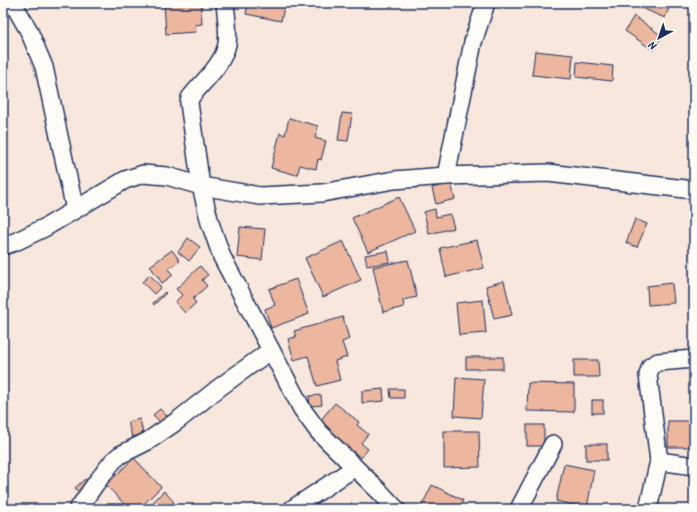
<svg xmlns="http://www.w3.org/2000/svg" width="697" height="512" font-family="Kalam,sans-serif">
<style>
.building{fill:#ecb69f;stroke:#1b2f5e}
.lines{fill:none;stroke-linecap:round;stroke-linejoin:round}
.street-casing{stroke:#1b2f5e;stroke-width:20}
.street{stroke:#fdfcf7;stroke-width:17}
</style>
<rect width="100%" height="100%" fill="#f8e7dd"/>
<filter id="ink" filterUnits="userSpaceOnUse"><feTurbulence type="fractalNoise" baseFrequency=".025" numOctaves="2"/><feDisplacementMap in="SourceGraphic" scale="8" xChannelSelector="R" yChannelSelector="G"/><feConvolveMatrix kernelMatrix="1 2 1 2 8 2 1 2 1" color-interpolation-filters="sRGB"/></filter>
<g filter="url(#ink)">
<g class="building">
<polygon points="164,3 201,3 202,24 195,25 196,32 166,34"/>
<polygon points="248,3 285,3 281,21 246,14"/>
<polygon points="314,3 330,3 331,5 314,7"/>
<polygon points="632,3 671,3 665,18 632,4"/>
<polygon points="634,16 662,36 653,50 625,31"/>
<polygon points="535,51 573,55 571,79 532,75"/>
<polygon points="577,62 613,66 612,81 576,77"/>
<polygon points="342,113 352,114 348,141 338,140"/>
<polygon points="289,118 318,126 315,138 326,141 321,160 318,159 316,169 300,165 297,175 271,168 280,133 285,135"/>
<polygon points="451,183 455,199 436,204 432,188"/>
<polygon points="399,197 415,231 368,252 352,218"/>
<polygon points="435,209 436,217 450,214 454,228 429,234 424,212"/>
<polygon points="635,219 647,224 637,247 626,243"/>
<polygon points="240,227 265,229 262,260 237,257"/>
<polygon points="188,238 200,247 189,261 178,252"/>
<polygon points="477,240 484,268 446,277 440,248"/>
<polygon points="343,241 361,280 323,297 305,258"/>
<polygon points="172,250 180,261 168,269 173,275 162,283 150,266"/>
<polygon points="388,251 390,262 367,266 365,255"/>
<polygon points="408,260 417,297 403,300 404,307 383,312 373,267"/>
<polygon points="200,266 208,275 202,280 207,286 193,299 196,303 185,313 175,302 182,295 176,289"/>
<polygon points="150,275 161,287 154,294 142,282"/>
<polygon points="296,279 309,314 271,328 265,309 275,305 269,289"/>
<polygon points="504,281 512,315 494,319 486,286"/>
<polygon points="672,283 674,303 648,305 647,286"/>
<polygon points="165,292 166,293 154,305 153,303"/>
<polygon points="483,300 486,333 459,335 456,303"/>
<polygon points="343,317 349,339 342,342 347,357 335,361 340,380 317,386 308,356 294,360 288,339 296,337 294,331"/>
<rect x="466" y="357" width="37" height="12"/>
<polygon points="574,360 598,360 599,377 574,377"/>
<polygon points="456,377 484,379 481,418 454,416"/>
<polygon points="528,383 574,384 574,412 527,411"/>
<polygon points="383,389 384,401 362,403 362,391"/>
<polygon points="390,389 404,389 404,398 391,398"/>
<polygon points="321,395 322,405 310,406 309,396"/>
<rect x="592" y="400" width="11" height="13"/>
<polygon points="335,403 359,422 357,425 368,434 361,443 368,449 361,458 318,423"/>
<polygon points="160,409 167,416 160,422 153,415"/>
<polygon points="140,419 143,434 132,437 128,422"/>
<rect x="668" y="421" width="26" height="26"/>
<rect x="527" y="425" width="17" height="21"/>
<polygon points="444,431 479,431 480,467 444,468"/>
<rect x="586" y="444" width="21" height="16"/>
<polygon points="134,458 161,487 139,509 129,509 106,485"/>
<polygon points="564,464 594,470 587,508 556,501"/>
<polygon points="85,479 89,484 80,493 75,488"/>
<polygon points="432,485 463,500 459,509 420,509"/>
<polygon points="164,491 174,502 166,509 146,509"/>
<polygon points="180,505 184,509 175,509"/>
</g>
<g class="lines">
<defs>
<g id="street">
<polyline points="13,3 29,31 44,67 75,210"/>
<path d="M 225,3 C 226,15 229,32 227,44 C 223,65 203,81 190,98 L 189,103 L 201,186 L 210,223 L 222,257 L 302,409 L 318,431 L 381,493 L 396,509"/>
<polyline points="446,176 473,42 486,3"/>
<polyline points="3,246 15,242 46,227 125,180 143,174 167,176 201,186 260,196 322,193 394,180 446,176 548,173 694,190"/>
<polyline points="659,461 694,466"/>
<polyline points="78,509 96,483 113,461 120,455 148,441 177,421 220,387 271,350"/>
<polyline points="292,509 354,468"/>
<polyline points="519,509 553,444"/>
<polyline points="648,509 659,461 648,375 651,366 658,362 694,359"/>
</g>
</defs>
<use href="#street" class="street-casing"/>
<use href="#street" class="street"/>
</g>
</g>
<rect width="697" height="512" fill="none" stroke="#fdfcf7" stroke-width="16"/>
<rect x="8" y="8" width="681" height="496" fill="none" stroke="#1b2f5e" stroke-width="1.5" filter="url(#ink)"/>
<g transform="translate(659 38) rotate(220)" stroke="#fdfcf7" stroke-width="3" paint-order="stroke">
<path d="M0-3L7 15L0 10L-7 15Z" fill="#1b2f5e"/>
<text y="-6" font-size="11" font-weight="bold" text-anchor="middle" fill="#1b2f5e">N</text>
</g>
</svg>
